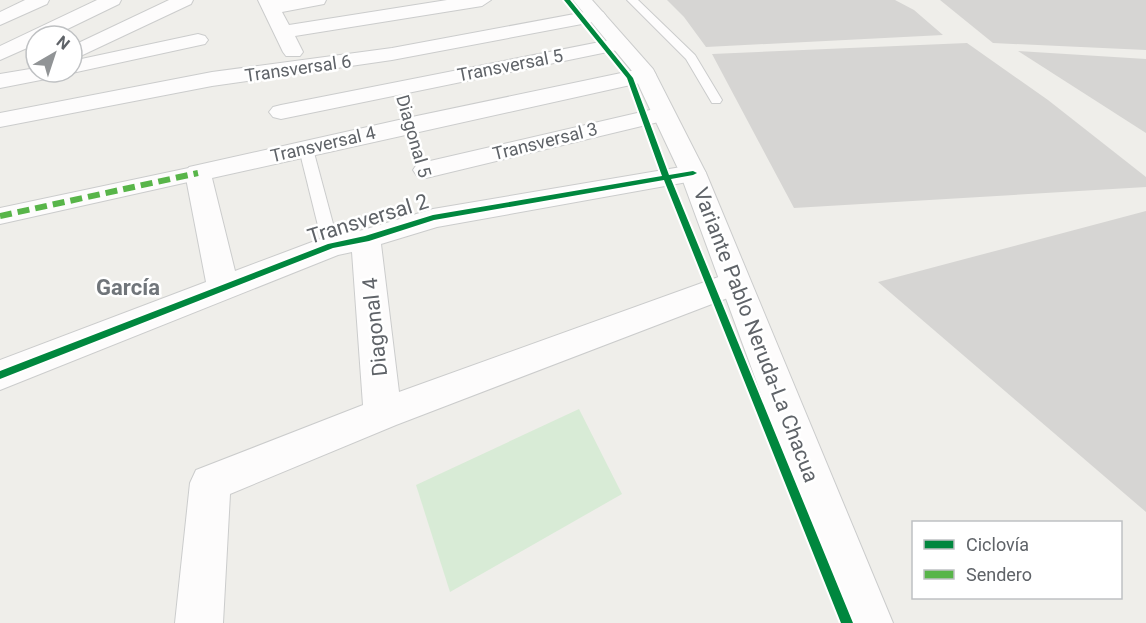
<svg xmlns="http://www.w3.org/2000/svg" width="1146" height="623" font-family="Roboto,sans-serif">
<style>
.green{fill:#d8ebd6}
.building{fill:#d6d5d3}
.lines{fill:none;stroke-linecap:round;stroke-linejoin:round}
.service-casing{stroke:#cbcccc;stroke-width:2}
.pedestrian-casing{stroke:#cbcccc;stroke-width:2}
.minor-casing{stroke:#cbcccc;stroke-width:2}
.tertiary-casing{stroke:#cbcccc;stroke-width:2}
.service{fill:#fdfcfc;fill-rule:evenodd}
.pedestrian{fill:#fdfcfc;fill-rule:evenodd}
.minor{fill:#fdfcfc;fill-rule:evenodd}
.tertiary{fill:#fdfcfc;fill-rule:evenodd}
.quiet{stroke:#58b549;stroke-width:6;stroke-dasharray:12 6;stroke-linecap:butt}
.cycleway-casing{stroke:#fff;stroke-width:4}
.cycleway{fill:#00873e;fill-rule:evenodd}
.labels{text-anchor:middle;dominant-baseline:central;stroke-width:5;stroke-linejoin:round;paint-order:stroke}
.far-street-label{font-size:18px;fill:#5f6368;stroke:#fff}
.street-label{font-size:21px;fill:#5f6368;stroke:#fff}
.neighbourhood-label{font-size:22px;font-weight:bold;fill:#70757a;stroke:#fff}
</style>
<rect width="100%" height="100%" fill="#efeeea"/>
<polygon class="green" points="579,409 622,494 450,592 416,485"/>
<g class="building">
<polygon points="667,0 895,0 914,10 943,35 706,47 684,17"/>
<polygon points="940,0 1146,0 1146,50 993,43"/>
<polygon points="967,43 1048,100 1146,177 1146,187 794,208 712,54"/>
<polygon points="1018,51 1146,59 1146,133"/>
<polygon points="1146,211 1146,512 878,282"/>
</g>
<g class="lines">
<defs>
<g id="service">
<polygon points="627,0 638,0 695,55 722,100 720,103 712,103 686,59"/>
<polygon points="306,145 313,149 339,246 331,252 323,246 299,149"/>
</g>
<polygon id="pedestrian" points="198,166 206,168 209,173 206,178 0,224 0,208"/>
<g id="minor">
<polygon points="25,0 49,0 47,4 0,25 0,12"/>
<polygon points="97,0 121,0 119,4 53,36 36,36 36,44 0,60 0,46"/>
<polygon points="169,0 193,0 191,4 72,60 72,46"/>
<polygon points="258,0 326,0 324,4 282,12 289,25 447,0 491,0 482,6 295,36 303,52 300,56 286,56 283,52"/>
<polygon points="596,10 603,12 606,16 603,20 392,60 212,86 0,127 0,113 212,72 392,48"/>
<polygon points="198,34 205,36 208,40 205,44 72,73 66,72 72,72 72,61"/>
<polygon points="620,38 627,40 630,44 627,48 281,119 273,117 269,112 273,107 281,105"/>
<polygon points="36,68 36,72 59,72 56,77 0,88 0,74"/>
<polygon points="645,68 653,70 656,75 653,80 212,178 235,271 320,239 363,230 433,209 693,165 702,167 706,173 702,179 693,181 437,227 381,244 399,392 724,275 735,272 746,275 751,283 746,291 396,425 230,494 223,623 175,623 190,483 196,470 363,405 352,252 338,255 0,390 0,360 206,282 185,173 189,167 412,117"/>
<polygon points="663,107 671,109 675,114 671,119 426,178 417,176 413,170 417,164"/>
</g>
<polygon id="tertiary" points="573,0 592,0 653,69 706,173 893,623 845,623 680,173 632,71"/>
</defs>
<use href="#service" class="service-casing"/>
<use href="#pedestrian" class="pedestrian-casing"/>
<use href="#minor" class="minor-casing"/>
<use href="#tertiary" class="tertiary-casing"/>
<use href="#service" class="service"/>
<use href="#pedestrian" class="pedestrian"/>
<use href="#minor" class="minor"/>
<use href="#tertiary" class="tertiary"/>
<polyline class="quiet" points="0,216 198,173"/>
<defs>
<polygon id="cycleway" points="564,0 570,0 633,78 669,175 693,171 697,173 693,175 671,179 853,623 841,623 664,180 434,220 369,241 333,248 0,379 0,371 328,244 365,236 433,215 662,176 627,78"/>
</defs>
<use href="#cycleway" class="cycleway-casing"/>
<use href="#cycleway" class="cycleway"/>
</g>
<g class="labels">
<g class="far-street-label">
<text transform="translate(510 65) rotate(-11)">Transversal 5</text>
<text transform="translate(298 68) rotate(-8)">Transversal 6</text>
<text transform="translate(414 136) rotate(74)">Diagonal 5</text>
<text transform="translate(545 141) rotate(-14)">Transversal 3</text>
<text transform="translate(323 144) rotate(-13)">Transversal 4</text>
</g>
<g class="street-label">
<text transform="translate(368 219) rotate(-17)">Transversal 2</text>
<text transform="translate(375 327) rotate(-96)">Diagonal 4</text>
<text transform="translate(756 335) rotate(69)">Variante Pablo Neruda-La Chacua</text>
</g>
<g class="neighbourhood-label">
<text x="128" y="287">García</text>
</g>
</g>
<rect x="912" y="521" width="210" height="78" fill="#ffffff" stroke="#bfc1c3" stroke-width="1.5"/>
<rect x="924" y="540" width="30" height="9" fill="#00873e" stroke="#bfc1c3" stroke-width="1.5"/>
<text x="966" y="551" font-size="18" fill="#5f6368">Ciclovía</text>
<rect x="924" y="570" width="30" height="9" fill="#58b549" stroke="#bfc1c3" stroke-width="1.5"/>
<text x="966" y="581" font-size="18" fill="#5f6368">Sendero</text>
<g transform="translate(54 54) rotate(39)"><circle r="28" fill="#ffffff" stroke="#bfc1c3" stroke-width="1.5"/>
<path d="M0-4.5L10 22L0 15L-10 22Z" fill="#919496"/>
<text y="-9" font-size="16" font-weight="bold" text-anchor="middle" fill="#5f6368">N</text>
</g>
</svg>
